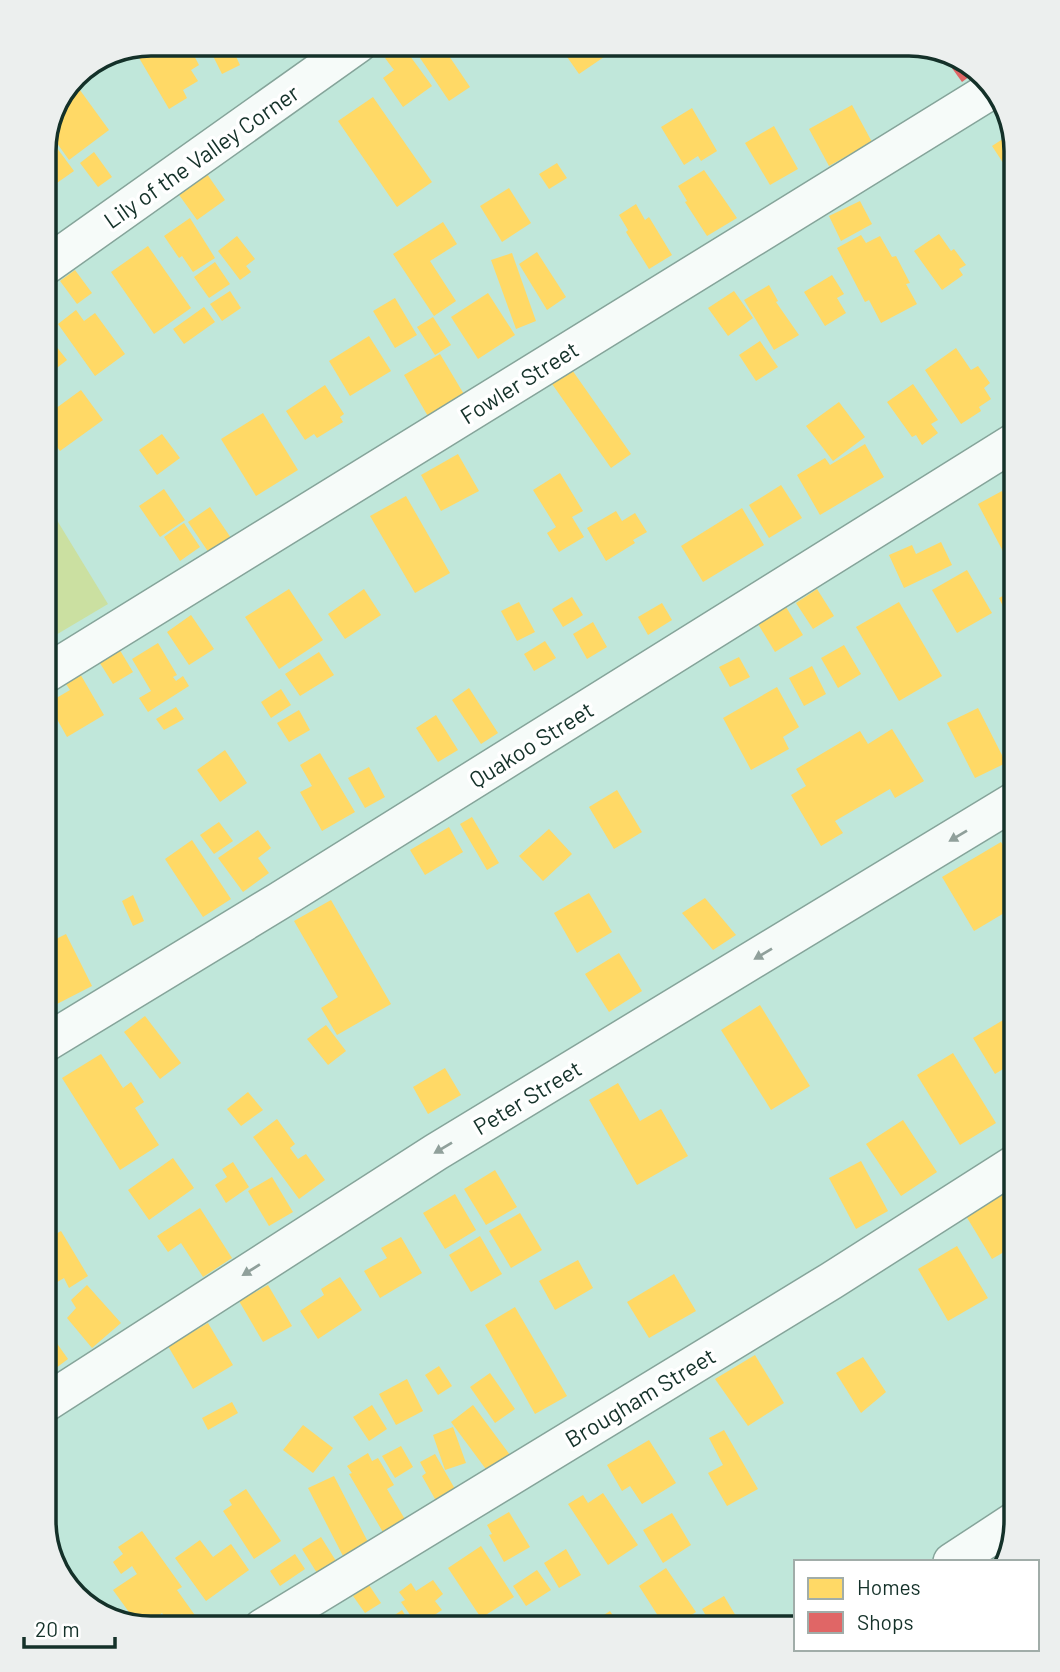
<svg xmlns="http://www.w3.org/2000/svg" width="1060" height="1672" font-family="Barlow,sans-serif">
<style>
.green{fill:#cbe0a1}
.homes{fill:#ffd966}
.shops{fill:#e06666}
.lines{fill:none;stroke-linecap:round;stroke-linejoin:round}
.street-casing{stroke:#85a49a;stroke-width:40}
.street{stroke:#f6fbf9;stroke-width:37}
.oneway{fill:#90a09b}
.labels{text-anchor:middle;dominant-baseline:central;stroke-width:7;stroke-linejoin:round;paint-order:stroke}
.street-label{font-size:23px;fill:#143129;stroke:#fff}
.rim{fill:none;stroke:#143129;stroke-width:3.5}
</style>
<rect width="100%" height="100%" fill="#c0e7da"/>
<polygon class="green" points="44,499 108,604 44,642"/>
<g class="homes">
<polygon points="151,44 176,44 181,52 190,48 199,65 191,70 198,81 183,90 187,98 169,109 135,51"/>
<polygon points="207,44 230,44 240,65 222,74"/>
<polygon points="238,44 273,44 244,56"/>
<polygon points="434,44 441,44 470,87 449,101 418,55"/>
<polygon points="580,44 594,44 604,57 579,74 565,54"/>
<polygon points="402,45 432,86 403,107 383,78 394,70 385,58"/>
<polygon points="77,86 109,130 69,160 49,132 67,94"/>
<polygon points="373,97 432,182 397,207 338,121"/>
<polygon points="852,105 872,142 829,166 809,129"/>
<polygon points="692,108 717,151 701,161 698,156 684,165 661,127"/>
<polygon points="774,126 798,169 770,185 745,143"/>
<polygon points="1012,133 1016,151 1016,176 1013,178 992,146"/>
<polygon points="51,140 74,171 54,185 44,171 44,145"/>
<polygon points="94,152 112,177 98,187 80,163"/>
<polygon points="557,163 567,178 549,189 539,174"/>
<polygon points="704,170 737,218 707,236 685,202 687,201 678,186"/>
<polygon points="205,171 225,200 197,220 177,192"/>
<polygon points="509,188 531,223 502,242 480,206"/>
<polygon points="860,201 872,224 841,241 829,216"/>
<polygon points="636,204 645,220 649,217 672,255 649,269 626,232 628,230 619,215"/>
<polygon points="190,218 215,258 193,272 182,256 179,258 164,236"/>
<polygon points="443,222 457,244 430,261 456,301 434,316 393,254"/>
<polygon points="939,234 951,251 954,249 966,265 959,269 963,275 942,290 914,251"/>
<polygon points="861,235 866,243 880,236 892,257 896,256 910,283 906,284 917,304 881,323 869,300 865,302 837,248"/>
<polygon points="237,236 255,259 246,266 251,272 240,280 218,251"/>
<polygon points="148,246 191,308 154,334 111,272"/>
<polygon points="537,252 566,297 547,310 519,264"/>
<polygon points="512,253 536,321 516,329 491,260"/>
<polygon points="215,262 230,284 209,298 194,277"/>
<polygon points="75,270 92,293 77,304 60,281"/>
<polygon points="832,275 844,294 837,298 846,313 825,326 804,292"/>
<polygon points="769,285 778,301 776,302 799,335 774,350 744,300"/>
<polygon points="230,291 241,308 222,321 210,304"/>
<polygon points="734,291 753,318 728,336 708,308"/>
<polygon points="488,293 515,335 478,359 451,317"/>
<polygon points="395,298 417,335 395,348 373,311"/>
<polygon points="204,307 215,322 184,344 173,329"/>
<polygon points="76,310 84,321 95,313 125,354 95,376 58,324"/>
<polygon points="433,317 451,345 435,355 417,327"/>
<polygon points="44,321 53,333 48,336 67,360 44,378"/>
<polygon points="369,336 391,371 350,396 329,361"/>
<polygon points="760,341 778,367 756,381 739,355"/>
<polygon points="956,348 971,370 978,366 990,383 984,388 991,399 979,407 981,411 961,424 925,370"/>
<polygon points="440,354 465,396 429,418 404,375"/>
<polygon points="570,367 631,454 611,468 550,381"/>
<polygon points="913,384 938,420 931,424 938,433 922,445 916,435 912,437 887,402"/>
<polygon points="325,385 344,414 340,417 343,422 317,438 314,434 305,440 286,411"/>
<polygon points="81,390 103,420 60,451 44,429 44,417"/>
<polygon points="839,402 865,437 833,461 806,426"/>
<polygon points="263,413 298,470 256,496 221,439"/>
<polygon points="162,434 180,458 157,475 139,450"/>
<polygon points="865,444 884,477 820,515 797,475 825,458 830,465"/>
<polygon points="458,454 479,491 441,511 421,475"/>
<polygon points="560,473 583,511 572,517 584,537 559,552 547,533 556,527 533,490"/>
<polygon points="781,485 802,518 769,538 749,505"/>
<polygon points="164,489 185,520 160,537 139,506"/>
<polygon points="1002,491 1016,518 1016,576 978,504"/>
<polygon points="406,496 450,573 415,593 370,516"/>
<polygon points="210,507 231,538 209,553 188,522"/>
<polygon points="742,508 764,545 703,582 681,546"/>
<polygon points="616,511 622,521 635,513 647,532 633,540 635,543 606,561 587,528"/>
<polygon points="184,523 200,547 180,561 164,537"/>
<polygon points="941,542 952,565 904,588 889,555 912,545 916,554"/>
<polygon points="967,570 992,613 957,633 932,590"/>
<polygon points="289,589 323,640 279,669 245,617"/>
<polygon points="364,589 381,615 345,639 328,614"/>
<polygon points="817,589 834,616 813,629 796,603"/>
<polygon points="1016,589 1016,634 999,598"/>
<polygon points="572,597 583,615 563,627 552,609"/>
<polygon points="519,602 535,632 517,641 501,611"/>
<polygon points="899,602 942,676 899,701 856,627"/>
<polygon points="662,603 672,620 648,635 638,617"/>
<polygon points="786,607 803,635 775,652 758,624"/>
<polygon points="191,615 214,649 189,665 167,632"/>
<polygon points="593,622 607,647 587,659 573,634"/>
<polygon points="545,641 556,658 534,671 524,654"/>
<polygon points="158,643 177,675 173,677 176,681 183,676 189,686 148,712 139,698 151,691 132,659"/>
<polygon points="844,645 861,674 838,688 821,658"/>
<polygon points="118,647 133,672 113,684 98,660"/>
<polygon points="319,652 334,675 300,696 285,674"/>
<polygon points="739,657 750,677 730,687 719,667"/>
<polygon points="812,666 826,694 804,706 789,678"/>
<polygon points="79,672 104,715 67,737 48,703 70,690 64,681"/>
<polygon points="777,687 799,727 783,737 789,749 751,770 723,718"/>
<polygon points="469,688 498,733 481,744 452,700"/>
<polygon points="281,689 291,705 271,718 261,702"/>
<polygon points="176,707 184,719 164,730 156,719"/>
<polygon points="978,708 1006,763 975,778 947,723"/>
<polygon points="299,710 310,730 289,742 277,723"/>
<polygon points="436,715 458,750 438,762 416,728"/>
<polygon points="892,729 924,781 895,798 890,789 835,821 843,833 821,846 791,795 806,786 796,769 860,731 868,744"/>
<polygon points="225,750 247,783 220,802 197,770"/>
<polygon points="320,753 355,812 322,831 300,792 312,786 300,765"/>
<polygon points="369,767 385,797 365,808 348,778"/>
<polygon points="617,790 642,832 614,849 589,807"/>
<polygon points="472,817 499,863 487,870 460,824"/>
<polygon points="219,822 233,841 214,854 200,835"/>
<polygon points="449,827 463,852 425,875 410,850"/>
<polygon points="549,829 572,854 543,881 519,856"/>
<polygon points="258,830 271,848 258,858 269,873 243,892 218,858"/>
<polygon points="192,840 231,899 203,917 165,859"/>
<polygon points="1001,842 1016,868 1016,906 974,931 942,877"/>
<polygon points="589,893 612,932 577,953 554,913"/>
<polygon points="133,895 144,921 133,926 122,901"/>
<polygon points="705,898 736,935 713,950 682,913"/>
<polygon points="331,900 391,1004 337,1035 321,1008 338,997 294,921"/>
<polygon points="66,934 92,986 55,1005 44,983 44,945"/>
<polygon points="619,953 642,991 609,1012 585,974"/>
<polygon points="760,1005 810,1086 771,1110 721,1030"/>
<polygon points="1015,1013 1016,1061 995,1074 973,1038"/>
<polygon points="145,1016 181,1063 160,1079 124,1032"/>
<polygon points="326,1025 346,1051 328,1065 307,1039"/>
<polygon points="953,1053 996,1123 960,1145 917,1075"/>
<polygon points="101,1054 123,1088 131,1082 144,1102 135,1108 159,1145 120,1170 62,1078"/>
<polygon points="445,1068 461,1095 428,1114 413,1087"/>
<polygon points="618,1083 640,1121 661,1109 688,1156 637,1185 589,1100"/>
<polygon points="248,1092 263,1110 241,1126 227,1109"/>
<polygon points="277,1119 295,1144 290,1148 298,1159 306,1154 325,1180 299,1199 253,1137"/>
<polygon points="903,1120 937,1172 901,1196 866,1144"/>
<polygon points="173,1158 194,1188 149,1220 128,1190"/>
<polygon points="861,1161 888,1211 856,1229 829,1178"/>
<polygon points="233,1162 249,1187 226,1203 215,1185 227,1177 222,1169"/>
<polygon points="495,1170 517,1207 486,1225 464,1189"/>
<polygon points="272,1177 293,1212 269,1226 248,1191"/>
<polygon points="1006,1185 1016,1202 1016,1245 992,1259 963,1211"/>
<polygon points="455,1194 476,1230 445,1249 423,1213"/>
<polygon points="200,1208 232,1258 203,1277 181,1243 168,1252 157,1236"/>
<polygon points="520,1213 542,1250 511,1268 489,1231"/>
<polygon points="61,1231 88,1276 69,1288 64,1278 44,1290 44,1241"/>
<polygon points="480,1236 502,1274 471,1292 449,1255"/>
<polygon points="401,1237 422,1273 380,1298 364,1271 387,1258 381,1248"/>
<polygon points="957,1246 988,1298 948,1321 918,1269"/>
<polygon points="578,1260 593,1288 555,1310 539,1281"/>
<polygon points="674,1274 696,1311 649,1338 627,1302"/>
<polygon points="340,1277 362,1310 318,1339 300,1311 324,1295 321,1289"/>
<polygon points="87,1285 121,1323 92,1348 67,1318 76,1308 71,1300"/>
<polygon points="268,1285 292,1326 263,1342 239,1301"/>
<polygon points="515,1307 567,1396 535,1414 485,1325"/>
<polygon points="208,1323 233,1365 193,1389 168,1346"/>
<polygon points="44,1325 68,1359 44,1377"/>
<polygon points="755,1355 784,1403 748,1426 715,1379"/>
<polygon points="863,1357 886,1392 861,1413 836,1373"/>
<polygon points="439,1366 452,1386 438,1395 425,1375"/>
<polygon points="490,1373 515,1409 495,1423 470,1387"/>
<polygon points="407,1379 423,1411 396,1425 379,1394"/>
<polygon points="232,1402 238,1413 208,1430 202,1418"/>
<polygon points="372,1405 387,1429 369,1441 353,1417"/>
<polygon points="473,1405 510,1455 488,1472 451,1422"/>
<polygon points="303,1425 333,1448 313,1473 283,1450"/>
<polygon points="453,1427 466,1463 445,1470 433,1435"/>
<polygon points="724,1430 758,1489 727,1506 708,1473 723,1465 709,1438"/>
<polygon points="649,1440 676,1483 642,1504 630,1486 622,1491 607,1465"/>
<polygon points="401,1446 413,1467 395,1478 382,1456"/>
<polygon points="368,1453 372,1461 378,1458 394,1485 387,1489 406,1521 384,1534 349,1474 352,1473 347,1466"/>
<polygon points="435,1454 459,1496 439,1506 422,1476 426,1473 420,1462"/>
<polygon points="334,1476 368,1542 343,1556 308,1488"/>
<polygon points="246,1489 281,1541 254,1559 223,1511 232,1505 229,1500"/>
<polygon points="603,1493 638,1545 608,1565 568,1504 583,1495 588,1503"/>
<polygon points="509,1512 530,1547 504,1562 489,1535 492,1534 487,1525"/>
<polygon points="672,1513 691,1545 663,1563 643,1530"/>
<polygon points="142,1531 182,1587 177,1590 204,1628 173,1628 162,1613 142,1627 139,1626 113,1590 137,1574 132,1566 121,1574 113,1562 123,1554 118,1547"/>
<polygon points="321,1537 336,1561 317,1573 302,1549"/>
<polygon points="200,1540 213,1557 231,1544 249,1570 206,1601 175,1558"/>
<polygon points="481,1546 514,1597 481,1618 448,1568"/>
<polygon points="566,1549 581,1575 559,1588 544,1563"/>
<polygon points="295,1554 305,1569 280,1586 270,1571"/>
<polygon points="666,1568 696,1612 672,1628 646,1628 660,1619 639,1586"/>
<polygon points="537,1570 551,1590 526,1606 513,1586"/>
<polygon points="433,1580 443,1594 435,1601 442,1610 418,1626 401,1602 405,1600 399,1592 411,1583 416,1591"/>
<polygon points="369,1585 381,1603 365,1613 353,1596"/>
<polygon points="724,1596 743,1628 713,1628 702,1609"/>
<polygon points="402,1610 413,1628 391,1628 386,1621"/>
<polygon points="610,1611 621,1628 588,1628 587,1626"/>
</g>
<polygon class="shops" points="941,53 969,62 977,71 962,82"/>
<g class="lines">
<defs>
<g id="street">
<polyline points="44,267 358,44"/>
<polyline points="44,675 993,89"/>
<polyline points="44,1044 279,901 1016,441"/>
<polyline points="44,1404 436,1152 1016,800"/>
<polyline points="952,1562 1016,1520"/>
<polyline points="262,1628 831,1281 1016,1163"/>
</g>
</defs>
<use href="#street" class="street-casing"/>
<use href="#street" class="street"/>
</g>
<defs><path id="oneway-solid" d="M-6-.8H1V-3.2L6.5 0L1 3.2V.8H-6Z" transform="scale(1.75)"/></defs>
<g class="oneway">
<use href="#oneway-solid" transform="translate(958 836) rotate(149)"/>
<use href="#oneway-solid" transform="translate(763 954) rotate(149)"/>
<use href="#oneway-solid" transform="translate(443 1148) rotate(149)"/>
<use href="#oneway-solid" transform="translate(251 1270) rotate(148)"/>
</g>
<g class="labels">
<g class="street-label">
<text transform="translate(201 156) rotate(-35)">Lily of the Valley Corner</text>
<text transform="translate(519 382) rotate(-32)">Fowler Street</text>
<text transform="translate(531 744) rotate(-32)">Quakoo Street</text>
<text transform="translate(527 1097) rotate(-31)">Peter Street</text>
<text transform="translate(640 1397) rotate(-31)">Brougham Street</text>
</g>
</g>
<path d="M0 0H1060V1672H0ZM151 56H909A95 95 0 0 1 1004 151V1521A95 95 0 0 1 909 1616H151A95 95 0 0 1 56 1521V151A95 95 0 0 1 151 56Z" fill="#ecefee" fill-rule="evenodd"/>
<path class="rim" d="M151 56H909A95 95 0 0 1 1004 151V1521A95 95 0 0 1 909 1616H151A95 95 0 0 1 56 1521V151A95 95 0 0 1 151 56Z"/>
<rect x="794" y="1560" width="245" height="91" fill="#ffffff" stroke="#a1ada9" stroke-width="2"/>
<rect x="808" y="1578" width="35" height="21" fill="#ffd966" stroke="#a1ada9" stroke-width="2"/>
<text x="857" y="1595" font-size="21" fill="#143129">Homes</text>
<rect x="808" y="1612" width="35" height="21" fill="#e06666" stroke="#a1ada9" stroke-width="2"/>
<text x="857" y="1630" font-size="21" fill="#143129">Shops</text>
<path d="M24 1637v10h91v-10" fill="none" stroke="#143129" stroke-width="3.5"/>
<text x="35" y="1637" font-size="21" fill="#143129" stroke="#ffffff" stroke-width="5" paint-order="stroke">20 m</text>
</svg>
